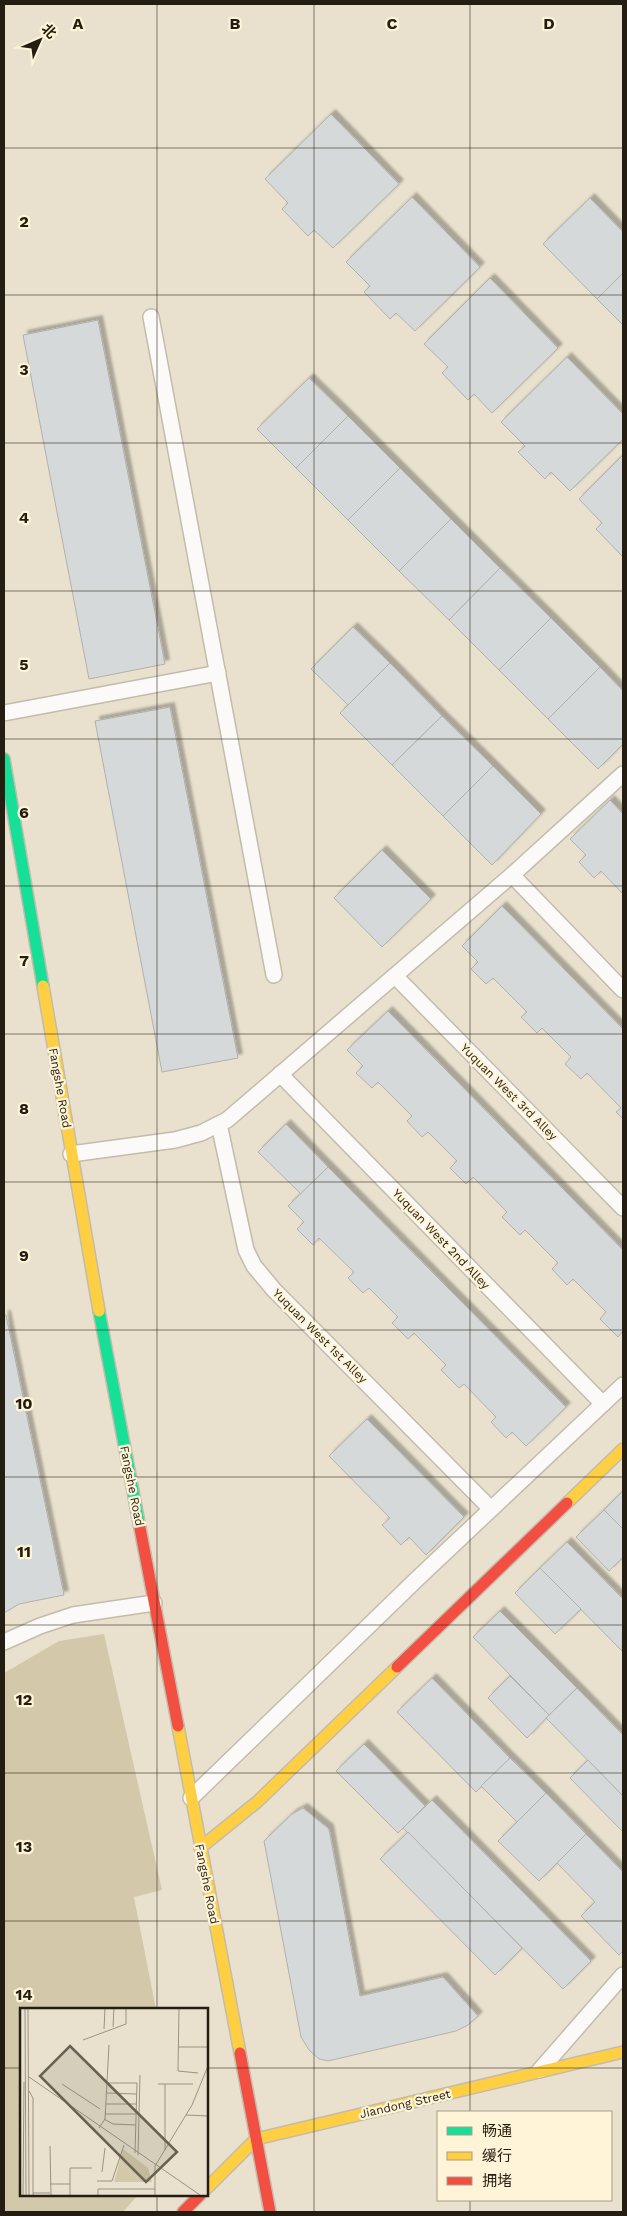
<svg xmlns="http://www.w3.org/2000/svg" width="627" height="2216" font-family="'Work Sans','Noto Sans SC',sans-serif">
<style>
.green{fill:#d4c8aa}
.building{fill:#d6d9d9;stroke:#b0b1ad;filter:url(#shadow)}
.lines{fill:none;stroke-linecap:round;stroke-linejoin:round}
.lane-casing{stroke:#c3bcad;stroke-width:18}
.fast-casing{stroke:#c3bcad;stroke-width:14}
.slow-casing{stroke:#c3bcad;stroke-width:14}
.jam-casing{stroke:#c3bcad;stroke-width:14}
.lane{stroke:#fcfaf8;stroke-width:15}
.fast{stroke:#16e098;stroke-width:11}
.slow{stroke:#ffcf43;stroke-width:11}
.jam{stroke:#f24e42;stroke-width:11}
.grid{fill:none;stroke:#231e11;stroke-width:1;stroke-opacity:0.55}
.labels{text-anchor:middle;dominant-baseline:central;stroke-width:4.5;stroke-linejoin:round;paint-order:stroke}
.street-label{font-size:12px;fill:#231e11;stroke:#fff4d8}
.inset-road{fill:none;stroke:#9a9382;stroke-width:1}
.view{fill:#686253;fill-opacity:0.15;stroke:#686253;stroke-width:2.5}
.inset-edge{fill:none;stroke:#231e11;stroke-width:2.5}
.grid-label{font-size:16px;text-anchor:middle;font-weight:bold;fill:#231e11;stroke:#fff4d8;stroke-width:4.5;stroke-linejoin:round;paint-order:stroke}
</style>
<defs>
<filter id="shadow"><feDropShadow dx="4.5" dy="-4.5" stdDeviation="1" flood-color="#0004"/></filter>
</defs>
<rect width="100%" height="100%" fill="#e9e1ce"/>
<polygon class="green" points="104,1634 162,1890 134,1897 156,2010 21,2010 21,2195 138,2195 123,2212 4,2212 4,1673 59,1641"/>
<g class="building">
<polygon points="331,114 399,184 333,248 314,230 308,236 282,209 288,203 265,179"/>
<polygon points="412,197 480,267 415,331 396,313 390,319 364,292 370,286 346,262"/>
<polygon points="590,198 623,232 623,273 597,299 543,244"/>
<polygon points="623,273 623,325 597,299"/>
<polygon points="490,278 558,348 492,413 474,394 468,400 442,373 448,367 424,344"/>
<polygon points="98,320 165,664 89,679 23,335"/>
<polygon points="567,357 623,414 623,439 570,491 551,472 545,479 518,452 525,446 501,422"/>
<polygon points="309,378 348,416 296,468 257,429"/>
<polygon points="348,416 400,468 348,520 296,468"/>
<polygon points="623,455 623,555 622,556 596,529 602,523 579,499"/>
<polygon points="400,468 451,519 399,571 348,520"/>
<polygon points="451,519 500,568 449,620 399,571"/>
<polygon points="500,568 551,618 499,670 449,620"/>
<polygon points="551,618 600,667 548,719 499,670"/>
<polygon points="353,627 390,663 348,705 311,669"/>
<polygon points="390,663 442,716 392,765 340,713"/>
<polygon points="600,667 623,691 623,744 598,769 548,719"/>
<polygon points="170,707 238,1058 162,1072 95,721"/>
<polygon points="442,716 493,766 443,816 392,765"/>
<polygon points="493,766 541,814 492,865 443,816"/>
<polygon points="610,800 623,814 623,894 601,871 594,878 579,862 586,855 570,839"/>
<polygon points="382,850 431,899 382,947 334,898"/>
<polygon points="502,906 623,1029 623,1119 616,1112 621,1108 587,1073 581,1079 565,1064 571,1057 542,1028 537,1033 521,1017 527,1012 493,978 486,984 471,969 478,962 462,946"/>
<polygon points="388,1011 623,1250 623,1331 618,1337 600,1319 606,1312 573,1279 567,1285 552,1269 558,1263 525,1230 520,1235 502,1217 507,1212 473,1177 466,1184 450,1168 457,1161 428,1132 422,1137 407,1121 412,1116 378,1082 372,1088 356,1073 363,1066 347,1050"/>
<polygon points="286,1124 328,1167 301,1194 258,1152"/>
<polygon points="328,1167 566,1407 526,1446 512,1432 506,1438 491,1422 496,1417 464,1384 459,1388 441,1370 446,1365 414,1333 408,1339 392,1323 398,1317 369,1288 363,1293 348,1278 354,1272 319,1238 313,1245 297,1229 304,1222 288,1206"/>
<polygon points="4,1315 6,1315 64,1595 19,1604 4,1613"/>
<polygon points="367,1419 464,1517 426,1555 409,1537 401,1545 382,1525 390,1518 329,1456"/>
<polygon points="623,1491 623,1529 604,1510"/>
<polygon points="604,1510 623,1529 623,1557 609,1571 576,1537"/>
<polygon points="567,1542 623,1599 622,1651 540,1568"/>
<polygon points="540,1568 581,1609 555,1634 515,1593"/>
<polygon points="500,1611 577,1688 549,1715 473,1637"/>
<polygon points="510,1676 549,1715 527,1738 488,1698"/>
<polygon points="432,1678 510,1758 476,1792 397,1712"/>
<polygon points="577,1688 623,1735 623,1796 546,1718"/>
<polygon points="364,1744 425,1806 398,1833 336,1771"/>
<polygon points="510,1758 546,1793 517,1822 481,1786"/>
<polygon points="588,1760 623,1796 623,1832 570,1778"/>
<polygon points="546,1793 586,1834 539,1881 498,1841"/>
<polygon points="432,1800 591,1961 563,1989 403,1828"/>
<polygon points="303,1808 329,1829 360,1996 443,1977 478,2016 468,2025 456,2031 328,2061 319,2059 309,2050 301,2037 264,1841 292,1814"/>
<polygon points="408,1832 522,1948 495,1975 380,1859"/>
<polygon points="586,1834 623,1872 623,1951 619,1955 581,1916 595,1902 557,1863"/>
</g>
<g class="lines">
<defs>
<g id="lane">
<polyline points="151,317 274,975"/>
<polyline points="4,713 218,673"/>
<polyline points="512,875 623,990"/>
<polyline points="395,976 623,1208"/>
<polyline points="280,1074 603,1404"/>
<polyline points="219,1124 246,1250 254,1266 274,1290 491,1509"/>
<polyline points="71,1154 175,1140 201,1133 227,1120 512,875 623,774"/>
<polyline points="4,1642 40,1626 73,1615 154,1603"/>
<polyline points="191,1798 418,1578 623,1385"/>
<polyline points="540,2070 623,1975"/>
</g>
<g id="fast">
<polyline points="4,759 43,986"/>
<polyline points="99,1311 139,1523"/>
</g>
<g id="slow">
<polyline points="43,986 99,1311"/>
<polyline points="567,1503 623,1449"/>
<polyline points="178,1726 240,2053"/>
<polyline points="200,1848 257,1802 397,1667"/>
<polyline points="206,2189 256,2139 623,2052"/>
</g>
<g id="jam">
<polyline points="139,1523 178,1726"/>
<polyline points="397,1667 567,1503"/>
<polyline points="240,2053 270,2212"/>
<polyline points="183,2212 200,2195"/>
</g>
</defs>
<use href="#lane" class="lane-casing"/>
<use href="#fast" class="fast-casing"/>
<use href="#slow" class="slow-casing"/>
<use href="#jam" class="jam-casing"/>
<use href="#lane" class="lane"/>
<use href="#fast" class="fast"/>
<use href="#slow" class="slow"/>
<use href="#jam" class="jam"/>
</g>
<path class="grid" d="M 157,4 L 157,2010M 314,4 L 314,2212M 470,4 L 470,2112M 4,148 L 623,148M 4,295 L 623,295M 4,443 L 623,443M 4,591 L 623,591M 4,739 L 623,739M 4,886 L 623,886M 4,1034 L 623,1034M 4,1182 L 623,1182M 4,1330 L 623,1330M 4,1477 L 623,1477M 4,1625 L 623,1625M 4,1773 L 623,1773M 4,1921 L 623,1921M 4,2068 L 21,2068M 206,2068 L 623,2068M 157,2195 L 157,2212M 470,2200 L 470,2212"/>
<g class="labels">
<g class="street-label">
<text transform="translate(60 1088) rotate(80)">Fangshe Road</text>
<text transform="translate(509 1092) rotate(45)">Yuquan West 3rd Alley</text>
<text transform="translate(441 1239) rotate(46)">Yuquan West 2nd Alley</text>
<text transform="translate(320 1336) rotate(45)">Yuquan West 1st Alley</text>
<text transform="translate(132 1486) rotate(79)">Fangshe Road</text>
<text transform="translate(207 1884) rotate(79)">Fangshe Road</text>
<text transform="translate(405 2104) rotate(-13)">Jiandong Street</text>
</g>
</g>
<g transform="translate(20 2008)">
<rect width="188" height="188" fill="#e9e1ce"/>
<path d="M 103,141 L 128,160 L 132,174 L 94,174 Z" fill="#d4c8aa"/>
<path class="inset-road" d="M 5,0 L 6,187M 8,0 L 9,187M 86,0 L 144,0M 159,0 L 158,63 L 178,65M 93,19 L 94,0M 84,21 L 85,0M 63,32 L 106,16 L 106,0M 158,39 L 188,39M 9,69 L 180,187M 87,75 L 117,75 L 115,145M 42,76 L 80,101M 138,76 L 173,76M 9,83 L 13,90 L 13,187M 87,85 L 117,86M 86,96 L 117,96M 85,106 L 116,106M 166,107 L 188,108M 84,111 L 93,116 L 116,117M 79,120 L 85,111 L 89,37M 30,138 L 31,187M 145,142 L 145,76M 118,147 L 120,67M 82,164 L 85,140M 77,173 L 92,173 L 104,137M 30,176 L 50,176 L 50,187M 50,176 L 50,160 L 72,160M 13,185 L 30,185M 3,187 L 4,74M 78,187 L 78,181 L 135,181M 135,187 L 135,158 L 172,97 L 188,58"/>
<path class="view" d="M 50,38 L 157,144 L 126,174 L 20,68 Z"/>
<rect width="188" height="188" class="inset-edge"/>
</g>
<g class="grid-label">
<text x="78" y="29">A</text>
<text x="235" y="29">B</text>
<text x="392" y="29">C</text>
<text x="549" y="29">D</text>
<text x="24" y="227">2</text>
<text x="24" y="375">3</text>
<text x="24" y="523">4</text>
<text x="24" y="670">5</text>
<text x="24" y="818">6</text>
<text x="24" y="966">7</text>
<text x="24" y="1114">8</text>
<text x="24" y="1261">9</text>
<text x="24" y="1409">10</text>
<text x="24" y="1557">11</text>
<text x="24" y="1705">12</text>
<text x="24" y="1852">13</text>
<text x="24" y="2000">14</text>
</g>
<rect width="627" height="2216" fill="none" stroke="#231e11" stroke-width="10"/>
<rect x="437" y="2111" width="175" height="90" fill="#fff4d8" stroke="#a79e88"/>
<rect x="447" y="2127" width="25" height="8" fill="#16e098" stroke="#a79e88"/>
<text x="482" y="2136" font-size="15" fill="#231e11">畅通</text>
<rect x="447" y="2152" width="25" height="8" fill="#ffcf43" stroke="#a79e88"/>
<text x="482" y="2161" font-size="15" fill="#231e11">缓行</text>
<rect x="447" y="2177" width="25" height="8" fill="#f24e42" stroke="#a79e88"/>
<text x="482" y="2186" font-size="15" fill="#231e11">拥堵</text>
<g transform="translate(40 40) rotate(45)" stroke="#fff4d8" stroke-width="4" paint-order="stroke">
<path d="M0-4L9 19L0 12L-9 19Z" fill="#231e11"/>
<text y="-8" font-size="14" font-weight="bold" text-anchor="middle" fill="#231e11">北</text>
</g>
</svg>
